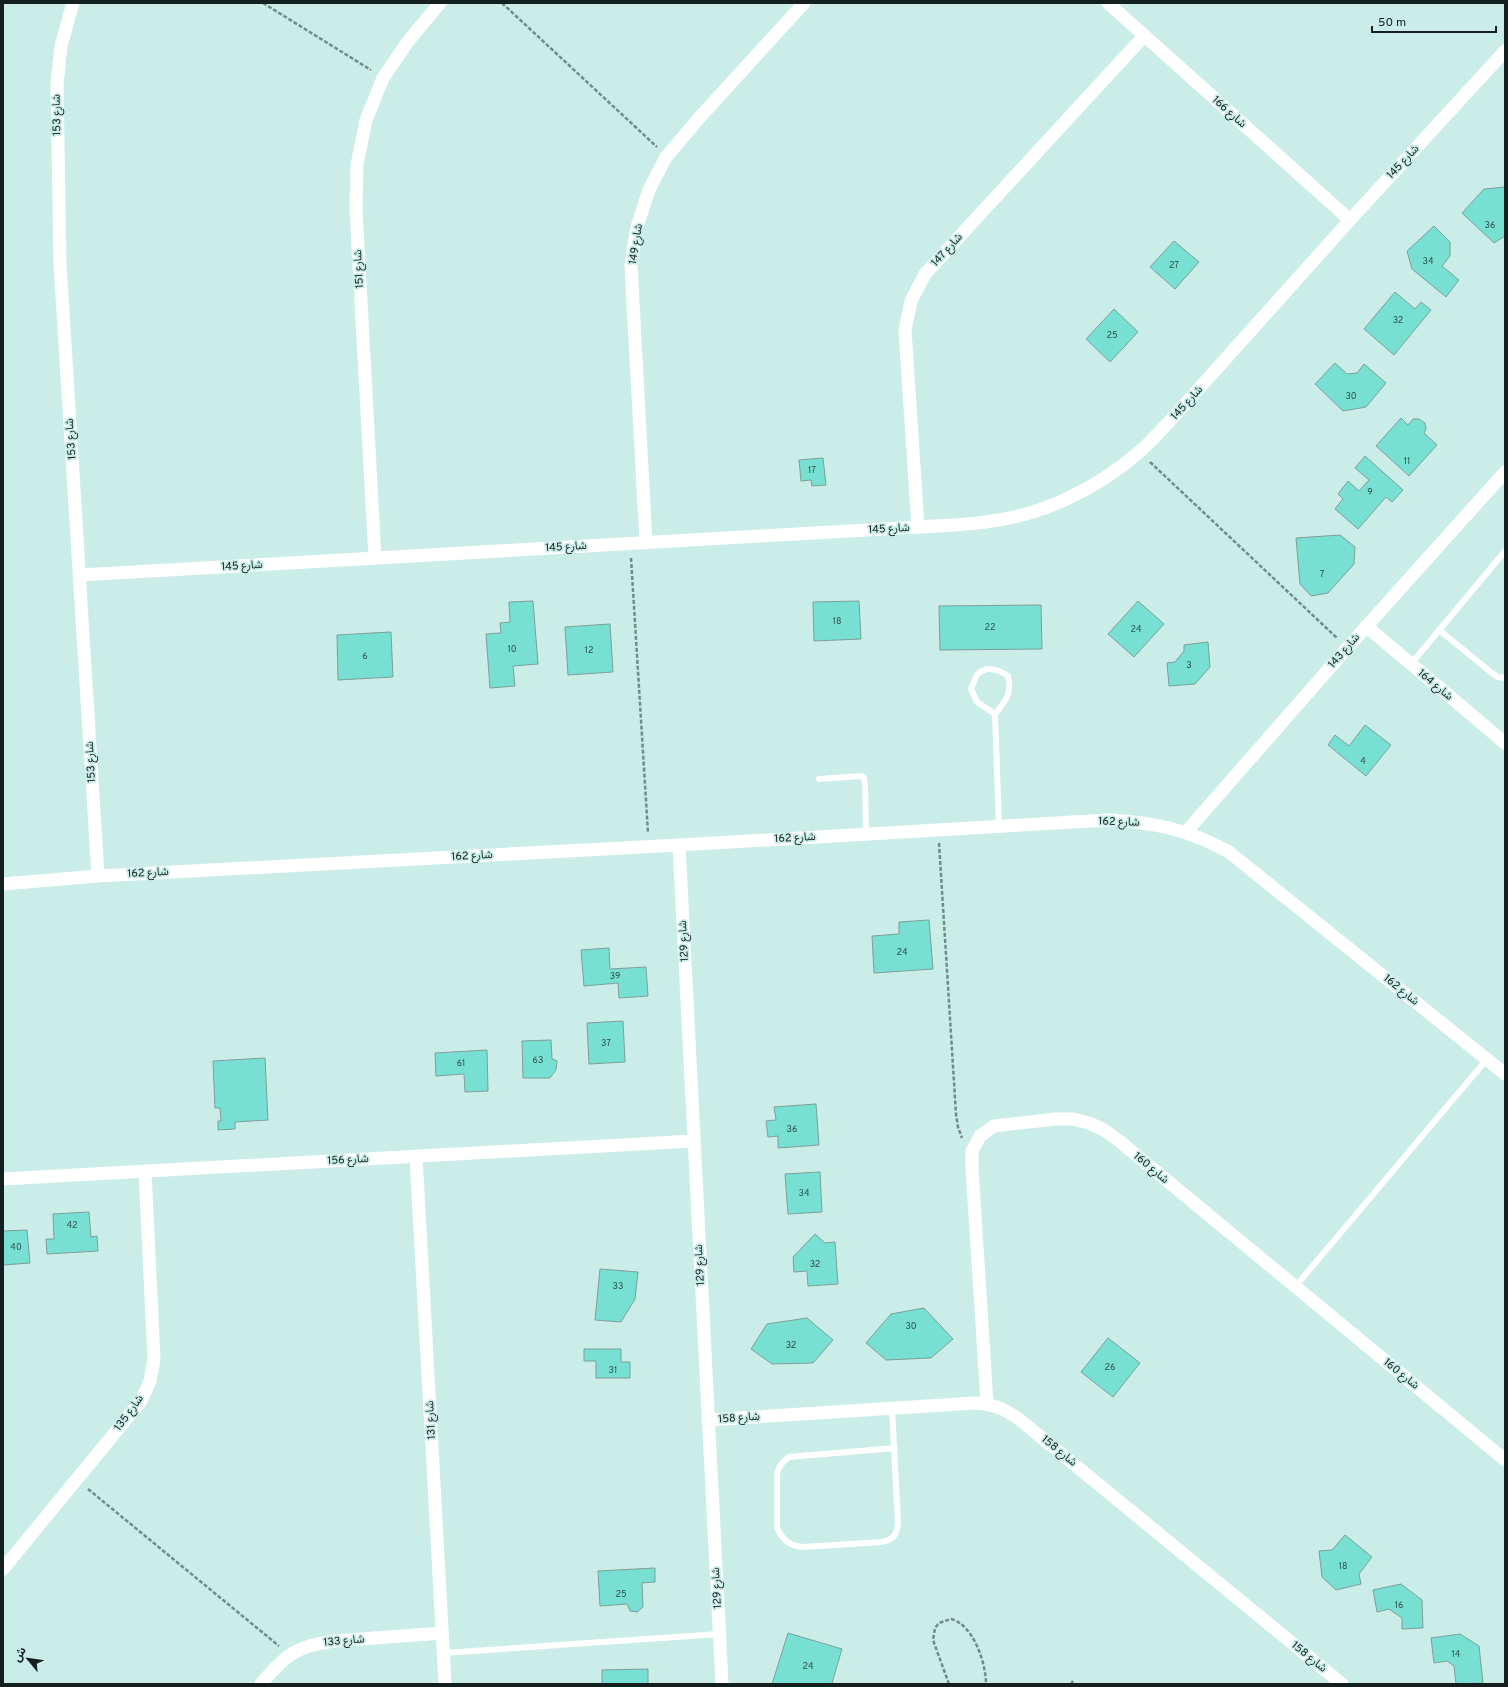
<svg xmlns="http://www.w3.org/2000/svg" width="1508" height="1687" font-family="Overpass,'Noto Sans Arabic',sans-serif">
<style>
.building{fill:#77e0d3;stroke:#7e9f9a}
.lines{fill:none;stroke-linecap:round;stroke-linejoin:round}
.path{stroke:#738b88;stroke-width:2.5;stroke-dasharray:4 2;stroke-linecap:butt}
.service{stroke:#fff;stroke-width:6}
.minor{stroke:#fff;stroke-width:13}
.labels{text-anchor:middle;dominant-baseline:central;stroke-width:3.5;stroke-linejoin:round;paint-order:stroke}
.number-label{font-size:9px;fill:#2c504c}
.street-label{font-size:11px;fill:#13201f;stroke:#caede8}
</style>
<rect width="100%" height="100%" fill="#caede8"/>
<g class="building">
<polygon points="1505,187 1505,236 1494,243 1462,213 1484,189"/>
<polygon points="1434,226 1450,242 1450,256 1442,266 1459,280 1446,297 1412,269 1407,251"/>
<polygon points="1174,241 1199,262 1175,289 1150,267"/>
<polygon points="1395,292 1415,309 1421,302 1431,310 1394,355 1364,329"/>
<polygon points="1114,309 1138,332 1110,362 1086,339"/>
<polygon points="1335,363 1347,374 1357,373 1364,364 1386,383 1366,407 1343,411 1315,384"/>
<polygon points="1401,418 1408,425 1413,419 1419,419 1425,423 1426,429 1424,433 1437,445 1409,476 1376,446"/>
<polygon points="1365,456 1403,490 1392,502 1386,497 1358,529 1335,509 1343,499 1338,494 1348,481 1359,491 1369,480 1355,468"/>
<polygon points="823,458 826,485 812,486 811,480 801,481 799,460"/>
<polygon points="1340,535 1355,547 1354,564 1328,593 1311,596 1300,584 1296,538"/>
<polygon points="533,601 538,664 513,666 515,686 490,688 486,634 501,633 500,623 510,622 509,602"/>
<polygon points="859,601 861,639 814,641 813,602"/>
<polygon points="1138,601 1164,624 1134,657 1108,634"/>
<polygon points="1041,605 1042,649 940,650 939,606"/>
<polygon points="610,624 613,672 568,675 565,627"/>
<polygon points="391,632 393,677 338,680 337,635"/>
<polygon points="1208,642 1210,667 1195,684 1169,686 1167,663 1175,662 1184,651 1184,645"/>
<polygon points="1365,725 1391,745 1366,776 1328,745 1335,735 1349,746"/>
<polygon points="929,920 933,969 874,973 872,936 899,934 899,922"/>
<polygon points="609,948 610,969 646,967 648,996 619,998 618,983 584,986 581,950"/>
<polygon points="623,1021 625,1062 589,1064 587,1023"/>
<polygon points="551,1040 552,1059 557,1061 556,1070 550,1078 523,1078 522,1041"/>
<polygon points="487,1050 488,1091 465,1092 464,1074 436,1076 435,1053"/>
<polygon points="265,1058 268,1120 235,1122 235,1129 218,1130 218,1121 221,1121 220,1108 215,1108 213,1061"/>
<polygon points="816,1104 819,1145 778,1148 778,1136 768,1137 766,1121 776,1120 774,1107"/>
<polygon points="820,1172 822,1212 788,1214 785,1174"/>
<polygon points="89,1212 91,1237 97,1236 98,1251 47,1254 46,1239 54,1239 53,1214"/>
<polygon points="27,1230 30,1263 3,1265 3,1231"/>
<polygon points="815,1234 825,1243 835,1242 838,1284 808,1286 807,1271 794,1272 793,1257"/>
<polygon points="600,1269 638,1272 635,1299 621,1322 595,1320"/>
<polygon points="924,1308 953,1339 931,1358 886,1360 866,1343 891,1314"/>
<polygon points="807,1318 833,1340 813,1363 772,1364 751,1349 767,1324"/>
<polygon points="1108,1338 1140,1363 1113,1397 1081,1372"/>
<polygon points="584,1349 621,1349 621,1362 630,1362 630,1378 596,1378 596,1361 584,1361"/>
<polygon points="1345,1535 1372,1557 1359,1574 1361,1584 1336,1590 1322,1577 1319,1551 1332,1550"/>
<polygon points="655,1568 655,1582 642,1583 643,1607 637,1612 630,1611 627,1604 600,1606 598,1571"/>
<polygon points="1401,1584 1422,1600 1423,1628 1402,1629 1402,1618 1389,1609 1377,1612 1373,1590"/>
<polygon points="788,1633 842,1649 832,1683 837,1684 772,1684"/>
<polygon points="1460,1634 1479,1646 1483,1683 1456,1684 1454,1666 1447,1661 1434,1663 1431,1638"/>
<polygon points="648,1669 648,1684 602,1684 602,1670"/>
</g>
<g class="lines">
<g class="path">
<polyline points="263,3 371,70"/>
<polyline points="502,3 657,147"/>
<polyline points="1150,462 1337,638"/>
<polyline points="631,558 648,833"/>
<polyline points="939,843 956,1114 958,1127 962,1138"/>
<polyline points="88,1489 279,1646"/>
<path d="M 949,1684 L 933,1640 L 935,1628 L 939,1623 L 951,1619 C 973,1624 986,1663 986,1684"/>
<polyline points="1071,1684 1073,1681"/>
</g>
<g class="service">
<polyline points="1439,630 1492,673 1498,677 1505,678"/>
<polyline points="1411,664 1505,551"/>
<path d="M 995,714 C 1006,700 1012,695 1008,676 C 999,670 987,665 978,674 C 975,677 973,685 971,689 L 977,702 L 995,714 L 999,826"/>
<polyline points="819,779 862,776 864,778 865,785 866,834"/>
<polyline points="1295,1287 1487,1059"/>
<path d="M 892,1408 L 898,1523 C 897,1535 893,1540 881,1542 L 804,1547 C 790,1546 783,1541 777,1528 L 777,1474 C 779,1466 782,1462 789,1457 L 895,1448"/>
<polyline points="443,1653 719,1634"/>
</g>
<g class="minor">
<polyline points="73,3 61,46 57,84 60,264 98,876"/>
<polyline points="1108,3 1350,220"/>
<polyline points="918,527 905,330 911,301 925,274 1144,36"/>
<polyline points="646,543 631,265 637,227 649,190 666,157 700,117 804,3"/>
<polyline points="375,558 356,210 357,165 366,120 383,78 409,40 440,3"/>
<path d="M 80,575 L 918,527 C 940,526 963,525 985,522 C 1041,516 1097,489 1139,452 C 1150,443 1159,432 1169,422 L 1350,220 L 1505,51"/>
<polyline points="1366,626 1505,743"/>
<polyline points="1186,832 1348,647 1505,472"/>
<polyline points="679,845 722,1684"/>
<path d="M 3,884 L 98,876 L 679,845 L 1108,820 C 1154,822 1189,830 1229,852 L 1505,1074"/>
<polyline points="416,1156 445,1684"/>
<polyline points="3,1179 693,1141"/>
<polyline points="987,1403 972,1168 972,1151 980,1136 994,1126 1056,1119 1073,1119 1089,1123 1104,1130 1118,1140 1505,1460"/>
<path d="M 708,1420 L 975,1403 C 993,1404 1006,1409 1020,1420 L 1342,1684"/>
<polyline points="3,1569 141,1401 150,1381 154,1359 145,1171"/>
<path d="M 261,1684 C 285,1655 298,1645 335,1641 L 442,1633"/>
</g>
</g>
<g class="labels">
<g class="number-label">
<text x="1490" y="225">36</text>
<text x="1428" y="261">34</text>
<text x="1174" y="265">27</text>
<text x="1398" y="320">32</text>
<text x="1112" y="335">25</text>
<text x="1351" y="396">30</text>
<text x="1407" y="461">11</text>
<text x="812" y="470">17</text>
<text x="1370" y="492">9</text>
<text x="1322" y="574">7</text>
<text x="837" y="621">18</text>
<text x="990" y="627">22</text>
<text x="1136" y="629">24</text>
<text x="512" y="649">10</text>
<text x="589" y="650">12</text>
<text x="365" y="656">6</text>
<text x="1189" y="665">3</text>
<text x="1363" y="761">4</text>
<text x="902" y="952">24</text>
<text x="615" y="976">39</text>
<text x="606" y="1043">37</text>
<text x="538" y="1060">63</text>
<text x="461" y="1063">61</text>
<text x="792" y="1129">36</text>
<text x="804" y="1193">34</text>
<text x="72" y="1225">42</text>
<text x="16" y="1247">40</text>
<text x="815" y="1264">32</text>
<text x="618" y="1286">33</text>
<text x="911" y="1326">30</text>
<text x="791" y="1345">32</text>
<text x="1110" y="1367">26</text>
<text x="613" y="1370">31</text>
<text x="1343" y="1566">18</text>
<text x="621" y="1594">25</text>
<text x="1399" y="1605">16</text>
<text x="1456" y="1654">14</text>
<text x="808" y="1666">24</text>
</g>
<g class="street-label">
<text transform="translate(1229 112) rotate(42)">شارع 166</text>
<text transform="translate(57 115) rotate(-91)">شارع 153</text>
<text transform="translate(1403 162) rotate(-47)">شارع 145</text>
<text transform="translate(636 244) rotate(-81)">شارع 149</text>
<text transform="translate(947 250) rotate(-48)">شارع 147</text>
<text transform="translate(359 269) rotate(-93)">شارع 151</text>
<text transform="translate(1187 403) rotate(-48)">شارع 145</text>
<text transform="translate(71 439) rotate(-94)">شارع 153</text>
<text transform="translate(889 529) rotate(-3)">شارع 145</text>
<text transform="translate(566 547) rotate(-3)">شارع 145</text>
<text transform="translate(242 566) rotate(-3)">شارع 145</text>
<text transform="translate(1344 651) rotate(-49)">شارع 143</text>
<text transform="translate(1435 685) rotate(40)">شارع 164</text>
<text transform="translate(91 762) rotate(-93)">شارع 153</text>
<text transform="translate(1119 822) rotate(2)">شارع 162</text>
<text transform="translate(795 838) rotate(-3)">شارع 162</text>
<text transform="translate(472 856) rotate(-3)">شارع 162</text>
<text transform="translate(148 873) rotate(-3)">شارع 162</text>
<text transform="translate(684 941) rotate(-93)">شارع 129</text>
<text transform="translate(1401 990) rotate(39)">شارع 162</text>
<text transform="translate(348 1160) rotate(-3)">شارع 156</text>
<text transform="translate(1151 1168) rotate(40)">شارع 160</text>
<text transform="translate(700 1265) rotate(-93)">شارع 129</text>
<text transform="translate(1401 1374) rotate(39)">شارع 160</text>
<text transform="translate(129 1413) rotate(-54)">شارع 135</text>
<text transform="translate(739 1418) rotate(-4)">شارع 158</text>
<text transform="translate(431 1420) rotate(-93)">شارع 131</text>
<text transform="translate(1059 1451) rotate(39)">شارع 158</text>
<text transform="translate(717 1588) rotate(-93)">شارع 129</text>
<text transform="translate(344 1641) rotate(-5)">شارع 133</text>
<text transform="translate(1309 1657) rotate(39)">شارع 158</text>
</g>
</g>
<rect width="1508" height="1687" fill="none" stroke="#13201f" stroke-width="8"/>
<g transform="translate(28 1659) rotate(299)" stroke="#caede8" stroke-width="3" paint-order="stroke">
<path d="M0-3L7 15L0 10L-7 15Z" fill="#13201f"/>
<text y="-6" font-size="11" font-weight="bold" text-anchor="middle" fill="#13201f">ش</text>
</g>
<path d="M1372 26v6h124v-6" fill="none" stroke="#13201f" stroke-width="2"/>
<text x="1378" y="26" font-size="12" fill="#13201f" stroke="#caede8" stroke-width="3" paint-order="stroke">50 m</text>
</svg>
